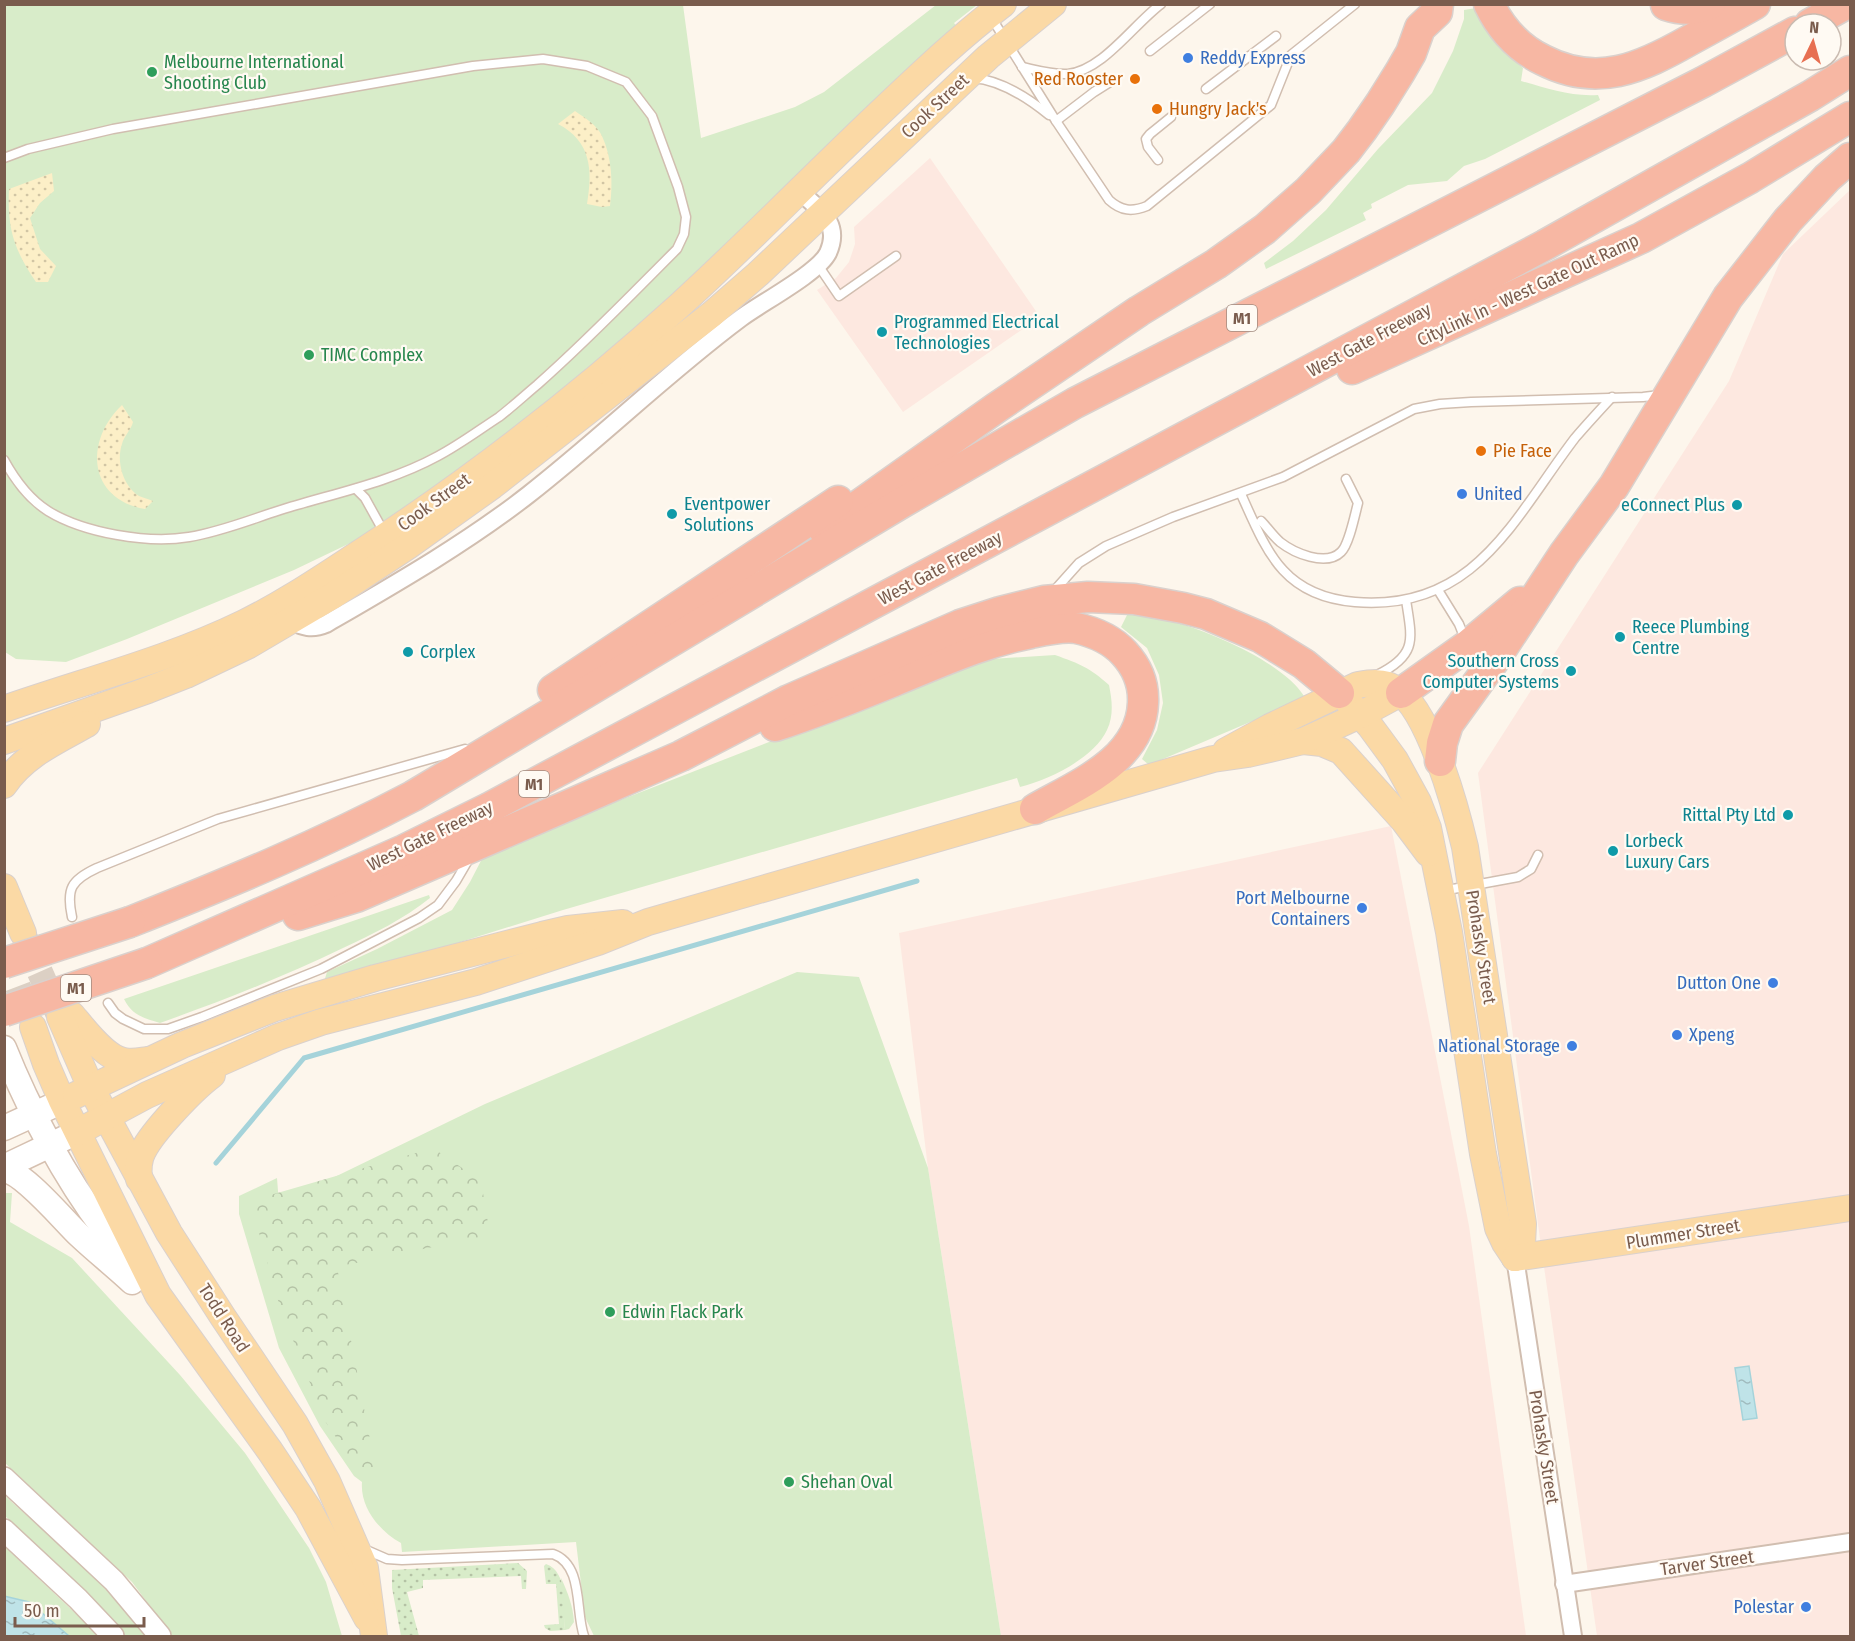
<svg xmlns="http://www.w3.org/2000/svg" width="1855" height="1641" font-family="'Fira Sans Condensed',sans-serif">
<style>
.commercial{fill:#fde8e0}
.green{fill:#d8ecc9}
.forest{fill:url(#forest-crowns)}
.sand{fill:url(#sand-dots)}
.garden{fill:url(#garden-dots)}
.water{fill:url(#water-ripples);stroke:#a5d3da;stroke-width:1.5}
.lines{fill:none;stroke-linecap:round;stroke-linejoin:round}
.stream{stroke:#a5d3da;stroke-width:5}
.primary-tunnel{stroke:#dcd0c4;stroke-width:26;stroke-dasharray:26 13;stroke-linecap:butt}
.service-casing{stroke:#d1beb0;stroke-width:11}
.minor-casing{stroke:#d1beb0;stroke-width:20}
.tertiary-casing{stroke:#d1beb0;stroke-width:24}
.secondary-casing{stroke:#d6c0b0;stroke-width:27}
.primary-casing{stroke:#dad1cd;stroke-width:28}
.motorway-casing{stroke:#dad1cd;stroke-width:33}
.service{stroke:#fff;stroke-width:8}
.minor{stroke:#fff;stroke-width:16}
.tertiary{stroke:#fff;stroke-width:21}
.secondary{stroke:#fff;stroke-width:24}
.primary{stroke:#fbd9a5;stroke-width:26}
.motorway{stroke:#f7b7a3;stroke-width:30}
.motorway-bridge-casing{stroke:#dad1cd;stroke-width:33;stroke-linecap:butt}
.motorway-bridge{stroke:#f7b7a3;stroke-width:30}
.shop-dot{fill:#3f7fe0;stroke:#fffaf3;stroke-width:2}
.leisure-dot{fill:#2e9e5b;stroke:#fffaf3;stroke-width:2}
.food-dot{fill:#e8710a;stroke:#fffaf3;stroke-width:2}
.culture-dot{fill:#0f9aa8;stroke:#fffaf3;stroke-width:2}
.labels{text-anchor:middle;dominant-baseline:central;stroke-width:4.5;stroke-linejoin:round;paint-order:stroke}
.shield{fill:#fffaf3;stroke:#a28b7f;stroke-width:1.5}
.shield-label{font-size:16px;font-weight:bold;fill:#7a5c4d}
.shop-label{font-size:18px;fill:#366cbe;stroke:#fffaf3;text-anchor:end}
.leisure-label{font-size:18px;fill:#27864d;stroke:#fffaf3;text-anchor:start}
.food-label{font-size:18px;fill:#c56008;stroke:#fffaf3;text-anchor:start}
.street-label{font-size:18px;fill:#7a5c4d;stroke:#fffaf3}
.culture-label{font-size:18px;fill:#0d838f;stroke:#fffaf3;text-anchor:start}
</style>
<defs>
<pattern id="forest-crowns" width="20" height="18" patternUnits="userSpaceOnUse" patternTransform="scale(1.5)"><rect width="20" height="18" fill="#d8ecc9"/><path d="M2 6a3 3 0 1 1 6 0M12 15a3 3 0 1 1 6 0" fill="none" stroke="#b4c2a5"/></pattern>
<pattern id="sand-dots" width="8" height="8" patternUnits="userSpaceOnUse" patternTransform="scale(1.5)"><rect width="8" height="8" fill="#fcefc7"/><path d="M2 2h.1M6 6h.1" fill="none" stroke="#d1c5a4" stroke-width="1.8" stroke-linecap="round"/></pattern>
<pattern id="garden-dots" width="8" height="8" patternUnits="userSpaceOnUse" patternTransform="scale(1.5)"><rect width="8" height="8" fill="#d8ecc9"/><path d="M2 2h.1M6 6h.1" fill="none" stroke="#b4c2a5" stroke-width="1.8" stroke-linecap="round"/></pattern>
<pattern id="water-ripples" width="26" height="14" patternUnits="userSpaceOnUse" patternTransform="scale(1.5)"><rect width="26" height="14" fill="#bfe3e8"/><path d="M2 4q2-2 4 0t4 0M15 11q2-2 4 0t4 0" fill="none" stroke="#a0bbbe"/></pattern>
</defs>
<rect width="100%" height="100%" fill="#fdf6ec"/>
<g class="commercial">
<polygon points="930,158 1040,317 903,412 817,290 836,278 849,262 855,244 854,227"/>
<polygon points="1850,190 1850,1636 1597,1636 1540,1239 1478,773 1729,381 1783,254"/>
<polygon points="1391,826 1469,1226 1526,1636 1001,1636 928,1168 899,933"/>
</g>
<g class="green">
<polygon points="4,5 683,5 701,138 795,107 824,92 936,5 977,5 954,23 958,28 561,403 365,536 294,570 127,639 66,662 16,659 5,652"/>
<path d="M 1476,8 C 1484,32 1504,51 1523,68 L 1521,81 C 1546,88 1571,97 1598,95 L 1600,100 L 1485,159 L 1464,166 L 1447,181 L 1408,185 L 1371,204 L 1372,208 L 1363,213 L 1366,220 L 1266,269 L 1264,263 L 1293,241 L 1326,210 L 1378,149 L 1432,93 L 1453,51 L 1464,19 L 1464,10 Z"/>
<path d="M 1128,613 C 1144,616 1161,619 1178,623 C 1215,634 1283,663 1304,696 L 1300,701 L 1149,765 L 1142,759 L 1157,730 L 1163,703 L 1159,675 L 1147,648 L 1121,627 Z"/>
<path d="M 1055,655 C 1080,664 1089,667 1109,685 C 1112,700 1114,715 1107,730 C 1094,758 1049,780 1020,787 L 1017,778 L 563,910 L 323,985 L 327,972 L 377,949 L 452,910 L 470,882 L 485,853 L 769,742 L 990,659 Z"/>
<path d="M 429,895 L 430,898 C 404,919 373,934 343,948 C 283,977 222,1001 160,1023 C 143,1018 132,1015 124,999 Z"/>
<path d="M 797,972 L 859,977 L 928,1168 L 1001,1636 L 594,1636 L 585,1617 L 576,1542 L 402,1552 L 401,1543 C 379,1531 360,1507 362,1482 L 354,1476 L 320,1426 L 279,1348 L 239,1214 L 239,1196 L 277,1178 L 279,1204 L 485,1104 Z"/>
<polygon points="4,1193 12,1193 10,1222 72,1258 180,1375 245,1453 309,1548 326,1582 342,1636 172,1636 132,1582 5,1463"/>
<path d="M 4,1495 C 53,1540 107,1583 145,1636 L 126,1636 C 91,1592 46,1555 5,1516 Z"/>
<polygon points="4,1546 92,1629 97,1636 69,1636 29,1602 5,1596"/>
<path d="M 561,1578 C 568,1593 573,1606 574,1622 L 569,1629 L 565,1630 Z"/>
</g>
<polygon class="forest" points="433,1148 481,1181 490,1235 337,1267 377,1476 368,1485 325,1421 280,1307 250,1201"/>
<g class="sand">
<path d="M 575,111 C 585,118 597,125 602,136 C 612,157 613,184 610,206 L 602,207 L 587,204 C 593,170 591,141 558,124 Z"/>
<path d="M 52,173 L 54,191 L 40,203 L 30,218 L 40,249 L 56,266 L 48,282 L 36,282 C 14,250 7,228 9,189 Z"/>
<path d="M 122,405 L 133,422 C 131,430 124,436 122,444 C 116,461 123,486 139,496 C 143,498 149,499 153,501 L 145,509 C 88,499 84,441 122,405 Z"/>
</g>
<g class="garden">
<polygon points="518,1563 527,1571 526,1589 522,1589 521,1576 423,1580 423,1588 407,1592 419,1636 401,1636 392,1588 392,1570"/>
<path d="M 546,1564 C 569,1572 564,1610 565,1630 L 550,1631 L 545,1628 L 544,1625 L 559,1624 L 556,1584 L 546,1584 L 544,1566 Z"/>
</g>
<g class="water">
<polygon points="1749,1366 1757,1418 1743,1420 1735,1368"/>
<polygon points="4,1596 29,1602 69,1636 5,1636"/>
</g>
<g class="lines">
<polyline class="stream" points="216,1163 304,1058 917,881"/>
<g class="primary-tunnel">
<polyline points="24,936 58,1013"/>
<polyline points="4,950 31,1021"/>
</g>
<defs>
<g id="service">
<path d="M 991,17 L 1056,121 L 1109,200 C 1121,211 1132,212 1147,206 L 1271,105 L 1291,55 L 1355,4"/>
<polyline points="1150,51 1210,4"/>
<path d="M 1022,67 C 1036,70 1053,75 1068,74 C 1103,70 1133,25 1161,4"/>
<path d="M 973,78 C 1001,80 1028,98 1049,115"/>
<polyline points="1206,89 1276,36"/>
<polyline points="1056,121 1094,92 1113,80"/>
<path d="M 4,158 L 28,149 L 113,129 L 473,66 L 543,59 L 587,66 L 626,82 L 652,116 L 678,187 L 686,217 L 684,234 L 677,249 C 631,295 586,342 537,385 C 525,395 512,407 499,417 C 479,430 459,445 438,456 C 394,480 345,491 297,505 C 261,515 226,531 189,537 C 148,544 84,533 48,511 C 29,499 15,480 4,460"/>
<polyline points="1158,160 1148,147 1146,139 1150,134 1171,117"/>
<polyline points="818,265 839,296 896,256"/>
<polyline points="356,489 365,498 385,534"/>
<path d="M 1241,494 C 1267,552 1283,596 1355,602 C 1475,612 1514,518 1575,438 C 1587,424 1599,411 1612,397"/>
<path d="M 1261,521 C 1267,527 1273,536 1280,542 C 1294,553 1326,567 1341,552 C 1349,545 1355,514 1358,503 L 1346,479"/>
<polyline points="1438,590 1459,624 1465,639"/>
<polyline points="1053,592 1079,563 1106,546 1173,517 1283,477 1414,409 1440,404 1471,402 1643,397 1660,395"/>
<path d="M 1377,675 C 1418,655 1412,639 1406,600"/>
<polyline points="1442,891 1518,877 1531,869 1538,855"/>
<path d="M 72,917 C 66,889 71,880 97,868 L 218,819 L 465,749"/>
<polyline points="108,1003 115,1013 123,1019 144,1029 168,1029 202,1017 321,969 419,918 438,905 456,881 470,857"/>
<path d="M 364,1549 L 387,1559 L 402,1560 L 553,1554 C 584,1565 575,1612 584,1636"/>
</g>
<g id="minor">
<path d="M 290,621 C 303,627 312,630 326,624 C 395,584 465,544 528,495 C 601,438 667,373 741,318 C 761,303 818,273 828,253 C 842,222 818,209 798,190"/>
<polyline points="1515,1258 1573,1636"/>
<polyline points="1564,1584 1850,1542"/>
</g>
<g id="tertiary">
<polyline points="4,1478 114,1581 160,1636"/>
<polyline points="4,1530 78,1599 113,1636"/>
</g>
<g id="secondary">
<path d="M 4,1048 C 28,1108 65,1178 104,1229 C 116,1244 129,1259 142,1275"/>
<polyline points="4,1128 50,1107"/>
<polyline points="4,1167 65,1138"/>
<path d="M 4,1170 C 24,1172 64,1221 80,1236 C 97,1252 115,1266 132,1282"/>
</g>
<g id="primary">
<polyline points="1349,703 1370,726 1395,760 1418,802 1428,828 1449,932 1483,1154 1498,1228 1505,1243 1515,1258"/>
<path d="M 4,709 C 84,681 168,660 244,623 C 287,602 326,575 366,549 C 477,476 582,394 680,305 C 750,241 817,172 886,107 C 924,71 961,36 1003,4"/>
<polyline points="4,741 148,690 186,675 249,645 334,595 408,546 492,486 712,314 758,274 988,57 1053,4"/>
<polyline points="1303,741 1322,743 1341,751 1404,821 1428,853"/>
<path d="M 1226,751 L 1270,727 L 1358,685 C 1370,683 1383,681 1394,688 C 1429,707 1456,809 1465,847 L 1523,1224 L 1522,1244 L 1515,1258"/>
<path d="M 4,785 C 24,755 57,741 87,724"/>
<polyline points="4,887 23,933"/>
<path d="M 72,1015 C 84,1029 105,1058 124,1061 C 132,1063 140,1061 147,1060"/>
<polyline points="60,1017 91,1088 169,1233 223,1317 295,1424 327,1481 365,1568 374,1636"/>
<polyline points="33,1027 46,1064 62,1101 158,1295 270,1451 308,1508 367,1618"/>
<polyline points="76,1095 182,1045 275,1008 375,978 542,935 568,929 623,923"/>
<polyline points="78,1132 147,1095 278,1037 321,1022 476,982 598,942 648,922 1213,759 1248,754 1303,741 1360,715 1401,693"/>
<path d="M 139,1179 C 138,1169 138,1160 143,1151 C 153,1131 193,1089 212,1075"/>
<polyline points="1515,1258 1850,1208"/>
</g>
<g id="motorway">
<path d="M 1489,4 C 1501,29 1518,48 1543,60 C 1597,88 1641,68 1690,40 C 1712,28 1734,16 1755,4"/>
<path d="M 1666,5 C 1681,10 1696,10 1710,4"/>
<polyline points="1810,24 1846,4"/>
<polyline points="1352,369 1641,238 1750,178 1850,117"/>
<polyline points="824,530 996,408 1139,311 1216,264 1265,229 1308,191 1346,151 1362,130 1380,104 1400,72 1411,53 1420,28 1437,12 1438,4"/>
<polyline points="553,690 838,501"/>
<polyline points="1401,693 1467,646 1520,602"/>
<path d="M 775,726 C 815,713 855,697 894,681 C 941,662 981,643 1031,633 C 1045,630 1062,626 1076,628 C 1094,632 1112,640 1124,653 C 1137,667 1144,684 1143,703 C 1141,760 1077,785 1035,809"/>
<polyline points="1440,761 1442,743 1448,724 1495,659 1564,554 1614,486 1728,297 1788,220 1827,178 1850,158"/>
<polyline points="298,915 356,897 569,805 681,756 789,700 960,625 1000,612 1044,601 1088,597 1134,599 1183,608 1206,614 1260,637 1304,664 1339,693"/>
<path d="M 130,922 C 226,884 322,844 413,796 L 903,502 L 1075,403 L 1703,82 L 1795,32"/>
<polyline points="147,963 404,850 489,808 1545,245 1810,96 1850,71"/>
</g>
</defs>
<use href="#service" class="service-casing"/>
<use href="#minor" class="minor-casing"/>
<use href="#tertiary" class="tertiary-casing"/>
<use href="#secondary" class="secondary-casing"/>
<use href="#primary" class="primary-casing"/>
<use href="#motorway" class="motorway-casing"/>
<use href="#service" class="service"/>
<use href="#minor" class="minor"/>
<use href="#tertiary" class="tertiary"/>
<use href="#secondary" class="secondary"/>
<use href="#primary" class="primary"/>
<use href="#motorway" class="motorway"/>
<defs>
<g id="motorway-bridge">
<polyline points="4,963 130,922"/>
<polyline points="4,1011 147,963"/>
</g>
</defs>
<use href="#motorway-bridge" class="motorway-bridge-casing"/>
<use href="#motorway-bridge" class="motorway-bridge"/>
</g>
<g class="shop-dot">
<circle cx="1188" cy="58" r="6"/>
<circle cx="1462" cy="494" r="6"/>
<circle cx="1362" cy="908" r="6"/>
<circle cx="1773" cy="983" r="6"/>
<circle cx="1677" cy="1035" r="6"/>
<circle cx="1572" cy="1046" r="6"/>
<circle cx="1806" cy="1607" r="6"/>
</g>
<g class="leisure-dot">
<circle cx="152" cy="72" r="6"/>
<circle cx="309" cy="355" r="6"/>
<circle cx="610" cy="1312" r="6"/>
<circle cx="789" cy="1482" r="6"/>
</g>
<g class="food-dot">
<circle cx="1135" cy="79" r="6"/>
<circle cx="1157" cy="109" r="6"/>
<circle cx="1481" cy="451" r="6"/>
</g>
<g class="culture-dot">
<circle cx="882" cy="332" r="6"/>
<circle cx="1737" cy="505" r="6"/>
<circle cx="672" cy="514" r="6"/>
<circle cx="1620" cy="637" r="6"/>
<circle cx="408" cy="652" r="6"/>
<circle cx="1571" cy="671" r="6"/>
<circle cx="1788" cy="815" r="6"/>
<circle cx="1613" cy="851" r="6"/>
</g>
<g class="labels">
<g class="shield">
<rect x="1227" y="305" width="30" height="26" rx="4.5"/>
<rect x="519" y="771" width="30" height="26" rx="4.5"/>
<rect x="61" y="975" width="30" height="26" rx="4.5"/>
</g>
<g class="shield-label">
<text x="1242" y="318">M1</text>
<text x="534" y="784">M1</text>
<text x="76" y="988">M1</text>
</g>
<g class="shop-label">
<text x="1200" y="58" text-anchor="start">Reddy Express</text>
<text x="1474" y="494" text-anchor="start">United</text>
<text x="1350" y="898">Port Melbourne<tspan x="1350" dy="21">Containers</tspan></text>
<text x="1761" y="983">Dutton One</text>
<text x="1689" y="1035" text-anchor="start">Xpeng</text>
<text x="1560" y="1046">National Storage</text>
<text x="1794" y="1607">Polestar</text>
</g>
<g class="leisure-label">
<text x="164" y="62">Melbourne International<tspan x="164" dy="21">Shooting Club</tspan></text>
<text x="321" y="355">TIMC Complex</text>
<text x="622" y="1312">Edwin Flack Park</text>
<text x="801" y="1482">Shehan Oval</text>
</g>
<g class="food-label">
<text x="1123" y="79" text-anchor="end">Red Rooster</text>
<text x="1169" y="109">Hungry Jack's</text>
<text x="1493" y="451">Pie Face</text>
</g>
<g class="street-label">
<text transform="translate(935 106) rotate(-43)">Cook Street</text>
<text transform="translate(1528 290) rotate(-25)">CityLink In - West Gate Out Ramp</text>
<text transform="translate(1369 340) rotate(-28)">West Gate Freeway</text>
<text transform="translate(434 502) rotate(-36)">Cook Street</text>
<text transform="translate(940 568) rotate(-28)">West Gate Freeway</text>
<text transform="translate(430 836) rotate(-26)">West Gate Freeway</text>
<text transform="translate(1481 947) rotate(81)">Prohasky Street</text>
<text transform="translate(1683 1234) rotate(-9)">Plummer Street</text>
<text transform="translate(224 1318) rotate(57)">Todd Road</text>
<text transform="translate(1544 1447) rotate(81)">Prohasky Street</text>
<text transform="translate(1707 1563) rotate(-8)">Tarver Street</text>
</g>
<g class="culture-label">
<text x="894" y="322">Programmed Electrical<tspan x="894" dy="21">Technologies</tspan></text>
<text x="684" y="504">Eventpower<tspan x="684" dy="21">Solutions</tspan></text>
<text x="1725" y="505" text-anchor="end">eConnect Plus</text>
<text x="1632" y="627">Reece Plumbing<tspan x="1632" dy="21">Centre</tspan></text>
<text x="420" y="652">Corplex</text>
<text x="1559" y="661" text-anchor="end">Southern Cross<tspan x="1559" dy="21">Computer Systems</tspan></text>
<text x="1776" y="815" text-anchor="end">Rittal Pty Ltd</text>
<text x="1625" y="841">Lorbeck<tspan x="1625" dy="21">Luxury Cars</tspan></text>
</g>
</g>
<rect width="1855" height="1641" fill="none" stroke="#7a5c4d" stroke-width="12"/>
<g transform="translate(1813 42) rotate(5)"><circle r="28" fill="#fffaf3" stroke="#cabbb1" stroke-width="1.5"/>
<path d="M0-4.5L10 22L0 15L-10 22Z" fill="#e76f51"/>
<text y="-9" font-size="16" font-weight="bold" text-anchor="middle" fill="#7a5c4d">N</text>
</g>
<path d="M15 1617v9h129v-9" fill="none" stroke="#7a5c4d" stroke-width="3"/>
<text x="24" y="1617" font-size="18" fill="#7a5c4d" stroke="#fffaf3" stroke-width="4.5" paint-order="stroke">50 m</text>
</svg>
